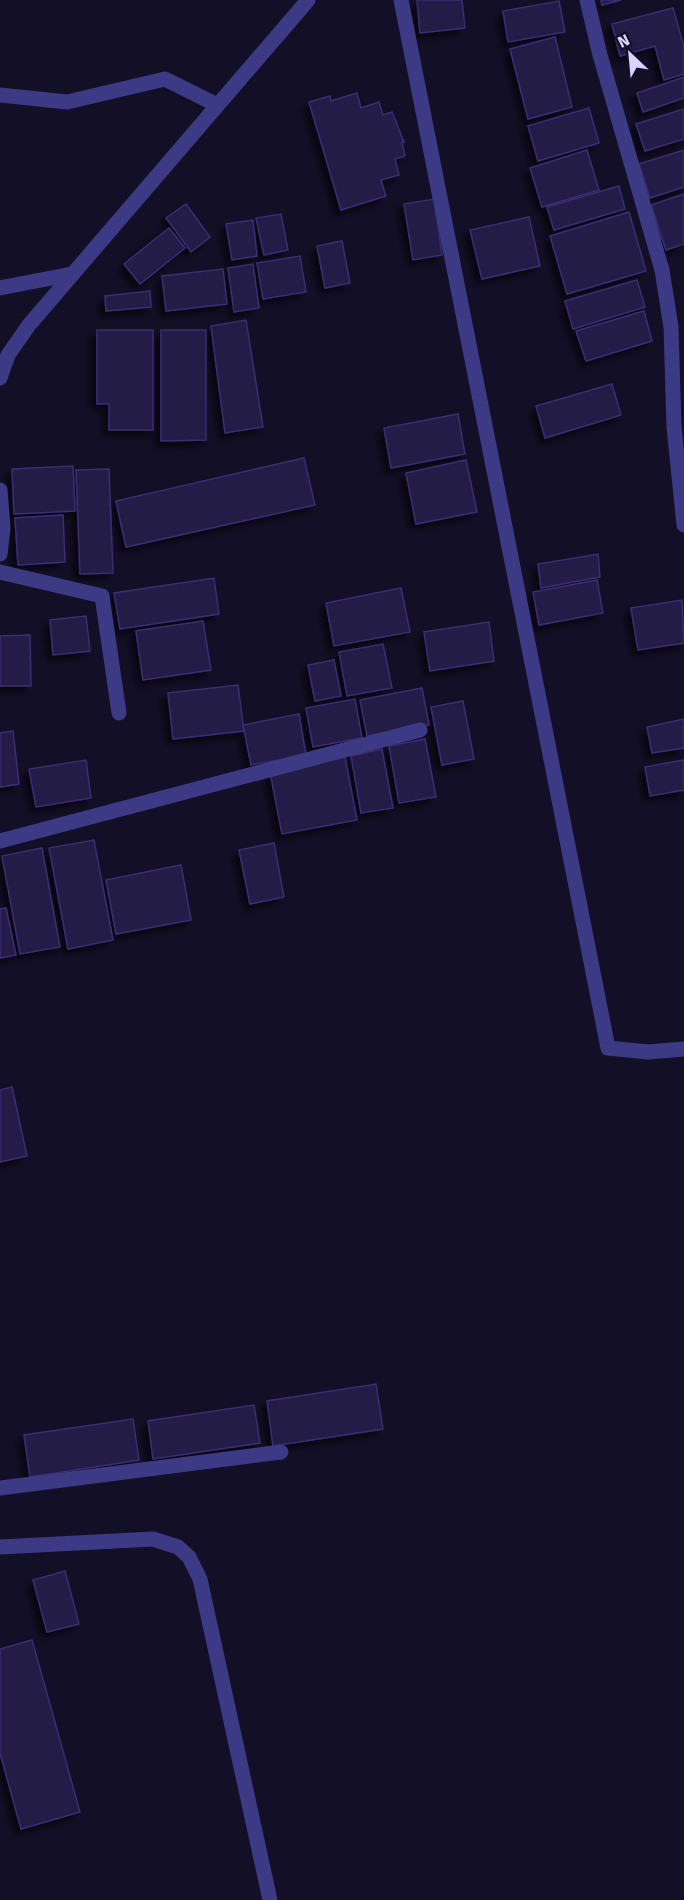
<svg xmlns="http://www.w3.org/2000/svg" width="684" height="1900" font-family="'Fira Sans',sans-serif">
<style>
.building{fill:#241b47;stroke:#3b2d73;stroke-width:1.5;filter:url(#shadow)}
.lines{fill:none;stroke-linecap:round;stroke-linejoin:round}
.service{stroke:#3d3a85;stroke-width:15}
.minor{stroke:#3d3a85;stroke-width:15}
</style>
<defs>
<filter id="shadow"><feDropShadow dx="-5.5" dy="5.5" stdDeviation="3" flood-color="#0009"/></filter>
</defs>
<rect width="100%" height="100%" fill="#130f26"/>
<g class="building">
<polygon points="417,0 462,0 465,28 420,33"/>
<polygon points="601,0 621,0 602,5"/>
<polygon points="559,1 565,32 508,42 503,11"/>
<polygon points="673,8 684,47 684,74 664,80 655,46 620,56 612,24"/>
<polygon points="555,37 572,107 528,119 510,49"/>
<polygon points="684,77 684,98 643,112 637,93"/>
<polygon points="357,93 361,108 379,102 383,115 392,112 404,142 402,142 405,156 395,159 399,175 381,180 386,196 341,210 309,102 330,96 331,101"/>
<polygon points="589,108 599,143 538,161 528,126"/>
<polygon points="684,109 684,139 645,151 636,124"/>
<polygon points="587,150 599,190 542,207 530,168"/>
<polygon points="684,150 684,187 650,198 639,164"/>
<polygon points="619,186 625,209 554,230 547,207"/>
<polygon points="684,194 684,244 666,250 651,205"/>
<polygon points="434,199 442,255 413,260 404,204"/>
<polygon points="186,204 210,237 191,252 166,218"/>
<polygon points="629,212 646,271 567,294 550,236"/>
<polygon points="281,214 288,250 264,255 256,218"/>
<polygon points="529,217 540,266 482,279 470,230"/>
<polygon points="253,220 257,256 232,260 226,224"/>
<polygon points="169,228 185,248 140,284 124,264"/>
<polygon points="342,241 350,283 325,288 317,246"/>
<polygon points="300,256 306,292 263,299 257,263"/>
<polygon points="253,264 259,308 234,312 228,268"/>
<polygon points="223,269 227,304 166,311 162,276"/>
<polygon points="637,280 645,307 573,329 565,301"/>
<polygon points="150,291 151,307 106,311 105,296"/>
<polygon points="644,311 652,341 586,361 576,331"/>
<polygon points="246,320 263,427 225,433 211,326"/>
<polygon points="97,330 153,330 153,430 109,430 109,404 97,404"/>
<polygon points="161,330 206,330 206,440 161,441"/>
<polygon points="612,384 621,415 545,438 536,406"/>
<polygon points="458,414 465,454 391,468 384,428"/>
<polygon points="304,458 315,505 126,547 116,501"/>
<polygon points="466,460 477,512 416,524 406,473"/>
<polygon points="73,466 75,511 14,514 12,469"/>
<polygon points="109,469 113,573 80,574 76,470"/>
<polygon points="63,515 65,562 18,565 15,518"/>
<polygon points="598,554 600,577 541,588 538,564"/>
<polygon points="214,578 219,614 120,629 114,593"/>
<polygon points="597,580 603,613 539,625 533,592"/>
<polygon points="401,588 410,632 334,646 326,603"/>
<polygon points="682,600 684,643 638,650 631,608"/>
<polygon points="86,616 90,651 53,655 50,620"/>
<polygon points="203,621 211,670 143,680 136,631"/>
<polygon points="489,622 494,661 430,671 424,632"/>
<polygon points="30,635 31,686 0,686 0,636"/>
<polygon points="383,644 392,688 347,696 339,652"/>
<polygon points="334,660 341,696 315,701 308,665"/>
<polygon points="238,685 244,731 173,739 168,693"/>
<polygon points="422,688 429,725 367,736 360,700"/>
<polygon points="355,699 362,738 313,747 306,708"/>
<polygon points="463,701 474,759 442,765 431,707"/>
<polygon points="299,714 306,755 251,765 243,725"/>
<polygon points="684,719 684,748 652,753 647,727"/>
<polygon points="13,731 19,784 0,787 0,733"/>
<polygon points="425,739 436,797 399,803 389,746"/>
<polygon points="382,749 393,808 361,813 351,756"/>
<polygon points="345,757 357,820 282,834 270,772"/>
<polygon points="86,760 91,798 36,807 29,769"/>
<polygon points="684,760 684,790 650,796 645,767"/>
<polygon points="94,840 113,940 68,949 49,848"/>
<polygon points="274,843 284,897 250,904 239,850"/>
<polygon points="42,848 60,947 20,954 2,856"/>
<polygon points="181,865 191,920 116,934 106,880"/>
<polygon points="6,908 16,955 0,958 0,909"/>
<polygon points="12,1087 27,1156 0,1162 0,1090"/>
<polygon points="376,1384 383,1429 273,1446 267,1401"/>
<polygon points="254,1405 260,1443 153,1459 148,1421"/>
<polygon points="133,1419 139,1460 30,1477 24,1435"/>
<polygon points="65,1571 79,1624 47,1632 33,1580"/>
<polygon points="32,1640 80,1812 21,1829 0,1753 0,1649"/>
</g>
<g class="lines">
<g class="service">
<polyline points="0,288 72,274"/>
<polyline points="0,1488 281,1452"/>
<polyline points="0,1547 153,1539 178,1547 189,1557 200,1579 270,1900"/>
</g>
<g class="minor">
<polyline points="401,0 608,1048 648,1052 684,1049"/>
<polyline points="587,0 600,55 662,270 671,327 674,427 684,525"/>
<polyline points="0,95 67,102 165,79 217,105"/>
<polyline points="0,378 8,355 29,325 308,0"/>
<polyline points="0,490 3,528 0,554"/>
<polyline points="0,572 102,596 119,713"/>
<polyline points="0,841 420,730"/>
</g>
</g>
<g transform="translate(630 54) rotate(334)" stroke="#130f26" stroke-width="4.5" paint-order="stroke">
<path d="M0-4.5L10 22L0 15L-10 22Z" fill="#d9d4ff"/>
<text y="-9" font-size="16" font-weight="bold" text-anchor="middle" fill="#d9d4ff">N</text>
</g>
</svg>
